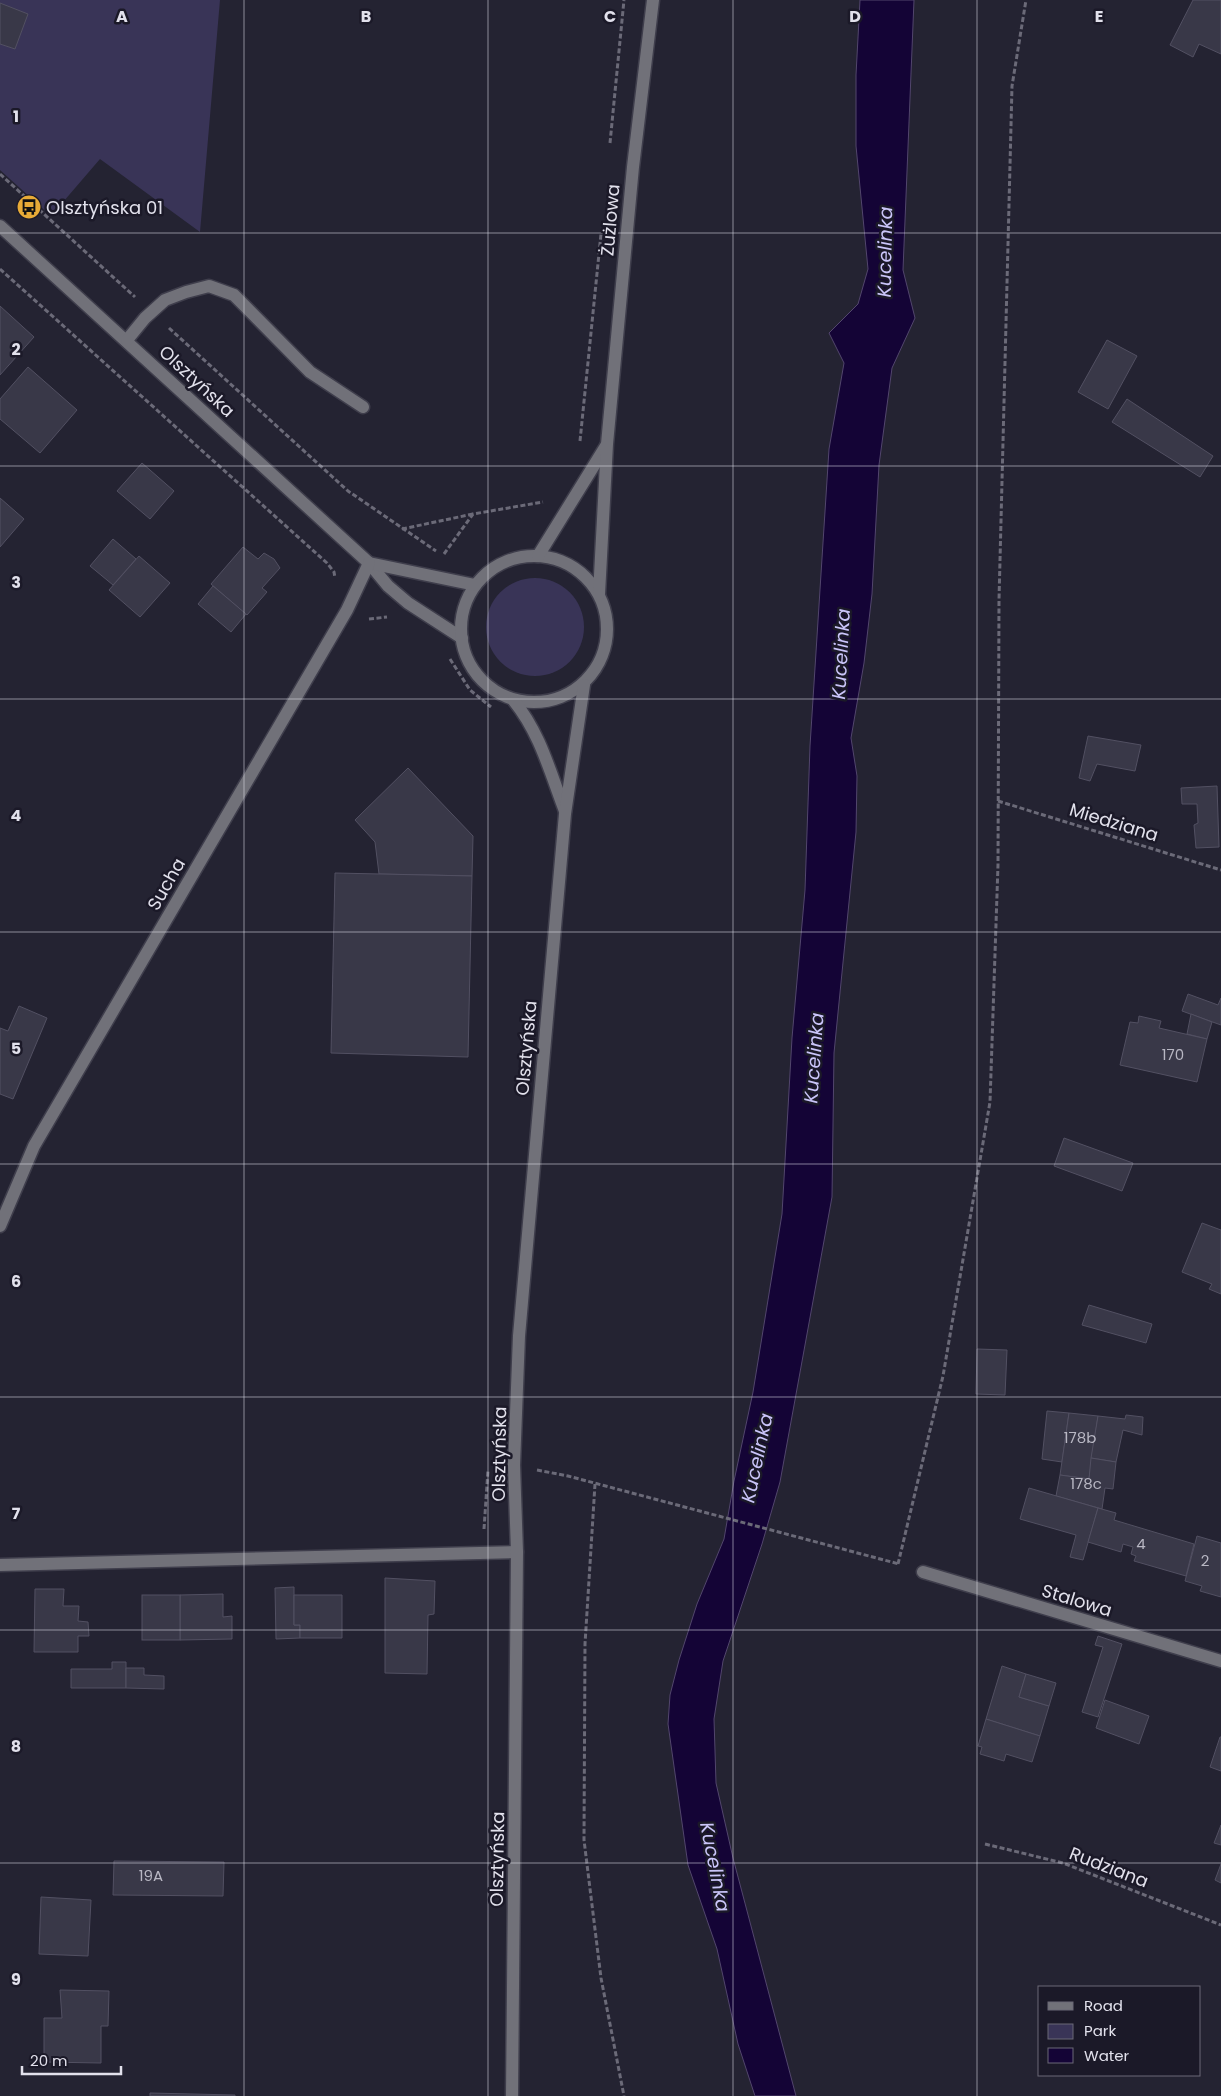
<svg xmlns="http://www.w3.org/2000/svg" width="1221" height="2096" font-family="Poppins,sans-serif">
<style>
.green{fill:#393457}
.water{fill:#140436;stroke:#52466d}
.building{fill:#393848;stroke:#525062}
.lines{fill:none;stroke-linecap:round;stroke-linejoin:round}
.minor-casing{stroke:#3f3e4c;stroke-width:15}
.path{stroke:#6b6a78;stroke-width:3;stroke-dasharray:5 2.5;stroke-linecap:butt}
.minor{stroke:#717179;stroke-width:12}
.grid{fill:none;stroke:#e2e1ec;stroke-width:1;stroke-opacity:0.55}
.labels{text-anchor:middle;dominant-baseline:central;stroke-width:5;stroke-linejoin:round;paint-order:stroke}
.number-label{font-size:15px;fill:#b8b7c3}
.poi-label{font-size:18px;fill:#e2e1ec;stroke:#1b1928;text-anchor:start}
.street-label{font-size:18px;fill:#e2e1ec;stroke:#1b1928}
.water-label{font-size:19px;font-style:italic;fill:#cac5f9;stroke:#1b1928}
.grid-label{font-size:16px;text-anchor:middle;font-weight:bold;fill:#e2e1ec;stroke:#1b1928;stroke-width:5;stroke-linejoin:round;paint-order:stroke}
</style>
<rect width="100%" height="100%" fill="#242332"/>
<g class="green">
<polygon points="0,0 220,0 200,232 100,159 51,216 0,170"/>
<circle cx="535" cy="627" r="49"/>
</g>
<polygon class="water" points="860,0 914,0 903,270 915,318 892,368 879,465 872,594 864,663 851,738 857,776 856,832 834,1053 832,1197 780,1482 762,1544 723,1661 714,1719 716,1783 733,1858 796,2096 755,2096 738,2044 717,1949 688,1865 668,1724 670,1695 679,1660 697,1604 724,1539 734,1481 753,1392 782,1214 792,1038 805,890 810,746 829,449 844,363 829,333 858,304 868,269 856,146 856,75"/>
<g class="building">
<polygon points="1193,0 1221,0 1221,54 1199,44 1193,57 1170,45"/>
<polygon points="0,3 28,14 15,49 0,44"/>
<polygon points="0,306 34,337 0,375"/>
<polygon points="1107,340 1137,356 1108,409 1078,392"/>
<polygon points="28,367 77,410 40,453 0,419 0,399"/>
<polygon points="1127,399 1213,456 1200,477 1112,422"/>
<polygon points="142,463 174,491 150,519 117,491"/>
<polygon points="0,498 24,519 0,547"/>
<polygon points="113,539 136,559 113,585 90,566"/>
<polygon points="243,547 258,559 264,553 274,559 280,568 262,588 267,592 247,615 211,584"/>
<polygon points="139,556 170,583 140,617 109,590"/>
<polygon points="213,586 246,614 231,632 198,604"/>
<polygon points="1088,736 1141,745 1135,771 1097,764 1090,781 1079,778"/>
<polygon points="408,768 473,836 472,876 379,874 375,842 355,820"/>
<polygon points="1217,786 1219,847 1196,848 1194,825 1198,823 1197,804 1182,804 1181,788"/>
<polygon points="335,873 472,876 468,1057 331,1053"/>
<polygon points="1188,994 1218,1005 1221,998 1221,1025 1182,1011"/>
<polygon points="19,1006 47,1018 13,1099 0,1094 0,1028 8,1031"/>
<polygon points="1191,1014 1212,1022 1207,1039 1187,1034"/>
<polygon points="1139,1016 1161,1021 1159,1028 1207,1039 1197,1082 1120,1065 1130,1022 1138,1023"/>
<polygon points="1064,1138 1133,1163 1122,1191 1054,1166"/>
<polygon points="1202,1223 1221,1230 1221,1294 1209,1289 1212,1284 1182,1272"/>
<polygon points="1089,1305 1152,1324 1146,1343 1082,1325"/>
<polygon points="977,1349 1007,1350 1005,1395 976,1394"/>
<polygon points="1047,1411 1069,1413 1062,1462 1042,1459"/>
<polygon points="1069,1413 1098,1416 1089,1479 1060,1475"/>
<polygon points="1126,1415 1143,1417 1142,1435 1123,1430 1116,1462 1091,1458 1098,1416 1125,1419"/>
<polygon points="1091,1458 1116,1462 1113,1489 1105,1488 1102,1509 1056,1496 1060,1475 1089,1479"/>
<polygon points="1029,1488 1098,1508 1083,1560 1070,1557 1076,1535 1020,1519"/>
<polygon points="1098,1508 1116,1513 1114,1520 1194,1544 1186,1576 1134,1561 1136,1556 1131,1554 1133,1547 1123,1544 1121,1552 1088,1542"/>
<polygon points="1197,1536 1221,1543 1221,1597 1200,1591 1202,1586 1185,1581"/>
<polygon points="385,1578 435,1581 434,1614 428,1615 427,1674 385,1673"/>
<polygon points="294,1587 294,1625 300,1625 300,1638 276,1639 275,1588"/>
<polygon points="35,1589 64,1589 63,1606 79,1606 78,1621 88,1622 89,1636 78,1636 78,1652 34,1652"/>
<polygon points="223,1594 223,1617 232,1616 232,1639 180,1640 180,1595"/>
<rect x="142" y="1595" width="38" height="45"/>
<polygon points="294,1595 342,1595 342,1638 300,1638 300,1625 294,1625"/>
<polygon points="1098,1636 1122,1644 1098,1717 1082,1712 1103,1647 1095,1645"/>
<polygon points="112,1662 126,1662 126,1688 71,1688 71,1669 112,1669"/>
<polygon points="1002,1666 1026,1674 1019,1697 1049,1706 1040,1736 986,1719"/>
<polygon points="126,1668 144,1668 144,1675 164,1676 164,1689 126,1688"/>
<polygon points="1026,1674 1056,1683 1049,1706 1019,1697"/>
<polygon points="1105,1700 1149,1716 1139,1744 1096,1728"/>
<polygon points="986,1719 1040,1736 1032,1762 1006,1754 1004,1761 980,1754 982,1747 978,1746"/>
<polygon points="1220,1737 1221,1737 1221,1771 1210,1767"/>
<polygon points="1221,1825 1221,1845 1214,1843"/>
<polygon points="114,1861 224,1862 223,1896 113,1895"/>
<polygon points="1221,1864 1221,1883 1215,1880"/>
<polygon points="41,1897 91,1900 88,1956 39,1954"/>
<polygon points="60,1990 109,1991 108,2026 101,2026 101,2063 44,2062 44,2018 62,2018"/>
<polygon points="150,2093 235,2095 235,2096 150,2096"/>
</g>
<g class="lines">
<defs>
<g id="minor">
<polyline points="0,226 369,563 388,586 408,603 462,638"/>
<polyline points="127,340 145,318 165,300 186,292 209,286 234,295 310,372 363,407"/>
<circle cx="534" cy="629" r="73"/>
<polyline points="538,556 606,446"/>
<polyline points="369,563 475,585"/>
<polyline points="599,594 607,444 633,167 653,0"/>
<path d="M 514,701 C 540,733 550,772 565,811"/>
<polyline points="0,1226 34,1146 347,610 369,563"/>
<polyline points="0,1565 517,1552"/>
<polyline points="923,1572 1221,1661"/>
<polyline points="512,2096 517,1552 514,1465 519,1336 565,814 584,685"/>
</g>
</defs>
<use href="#minor" class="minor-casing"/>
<g class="path">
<polyline points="610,143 624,0"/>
<polyline points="0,174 135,297"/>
<polyline points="0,269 327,563 334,572 335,578"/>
<polyline points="169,328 348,491 436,551"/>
<polyline points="580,441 601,234"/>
<polyline points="402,529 473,514"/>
<polyline points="444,554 473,514 543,502"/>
<polyline points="369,619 387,617"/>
<polyline points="450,659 470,690 491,707"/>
<polyline points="998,801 1221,870"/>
<polyline points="537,1470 568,1476 899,1564"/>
<polyline points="595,1484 585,1644 584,1840 601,1978 624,2096"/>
<polyline points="484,1529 488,1470"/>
<polyline points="898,1564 943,1376 990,1102 998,865 999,600 1012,86 1026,0"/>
<polyline points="985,1844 1063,1863 1221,1925"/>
</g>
<use href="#minor" class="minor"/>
</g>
<path class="grid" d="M 244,0 L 244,2096M 488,0 L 488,2096M 733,0 L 733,2096M 977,0 L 977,2096M 0,233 L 1221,233M 0,466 L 1221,466M 0,699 L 1221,699M 0,932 L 1221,932M 0,1164 L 1221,1164M 0,1397 L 1221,1397M 0,1630 L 1221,1630M 0,1863 L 1221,1863"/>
<defs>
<symbol id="bus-disc" viewBox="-11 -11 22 22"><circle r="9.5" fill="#e8ab37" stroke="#1b1928"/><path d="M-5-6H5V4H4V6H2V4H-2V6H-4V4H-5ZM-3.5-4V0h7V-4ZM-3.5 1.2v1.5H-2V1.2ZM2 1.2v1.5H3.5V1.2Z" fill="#111"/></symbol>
</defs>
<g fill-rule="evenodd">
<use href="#bus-disc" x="15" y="193" width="28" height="28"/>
</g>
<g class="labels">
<g class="number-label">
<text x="1173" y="1054">170</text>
<text x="1080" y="1437">178b</text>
<text x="1086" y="1483">178c</text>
<text x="1141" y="1543">4</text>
<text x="1205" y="1560">2</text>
<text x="151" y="1875">19A</text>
</g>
<g class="poi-label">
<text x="46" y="207">Olsztyńska 01</text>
</g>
<g class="street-label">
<text transform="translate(610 220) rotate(-85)">Żużlowa</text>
<text transform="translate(197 381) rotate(43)">Olsztyńska</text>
<text transform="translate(1114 822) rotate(17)">Miedziana</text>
<text transform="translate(166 884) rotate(-60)">Sucha</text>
<text transform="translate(526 1048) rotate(-85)">Olsztyńska</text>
<text transform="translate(499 1454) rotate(-89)">Olsztyńska</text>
<text transform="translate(1077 1600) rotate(17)">Stalowa</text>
<text transform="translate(497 1859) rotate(-89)">Olsztyńska</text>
<text transform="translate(1109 1867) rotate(21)">Rudziana</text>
</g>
<g class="water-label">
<text transform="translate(885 252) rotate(-89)">Kucelinka</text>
<text transform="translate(841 654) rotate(-87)">Kucelinka</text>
<text transform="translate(814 1058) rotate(-86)">Kucelinka</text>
<text transform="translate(757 1458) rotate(-78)">Kucelinka</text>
<text transform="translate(715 1867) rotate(79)">Kucelinka</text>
</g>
</g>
<g class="grid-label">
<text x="122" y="22">A</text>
<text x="366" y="22">B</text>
<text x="610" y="22">C</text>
<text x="855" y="22">D</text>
<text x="1099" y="22">E</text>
<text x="16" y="122">1</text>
<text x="16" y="355">2</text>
<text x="16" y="588">3</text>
<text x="16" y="821">4</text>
<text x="16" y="1054">5</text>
<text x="16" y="1287">6</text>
<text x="16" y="1519">7</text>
<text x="16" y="1752">8</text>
<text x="16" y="1985">9</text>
</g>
<rect x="1038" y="1986" width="162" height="90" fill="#1b1928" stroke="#6b6976"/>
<rect x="1048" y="2002" width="25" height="8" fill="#717179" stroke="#6b6976"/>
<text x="1084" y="2011" font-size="15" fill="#e2e1ec">Road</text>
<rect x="1048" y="2024" width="25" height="15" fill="#393457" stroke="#6b6976"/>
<text x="1084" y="2036" font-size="15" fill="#e2e1ec">Park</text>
<rect x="1048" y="2048" width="25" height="15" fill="#140436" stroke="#6b6976"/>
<text x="1084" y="2061" font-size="15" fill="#e2e1ec">Water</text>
<path d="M22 2066v8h99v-8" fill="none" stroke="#e2e1ec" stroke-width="2.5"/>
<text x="30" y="2066" font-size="15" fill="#e2e1ec" stroke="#1b1928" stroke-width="4" paint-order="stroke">20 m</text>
</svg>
